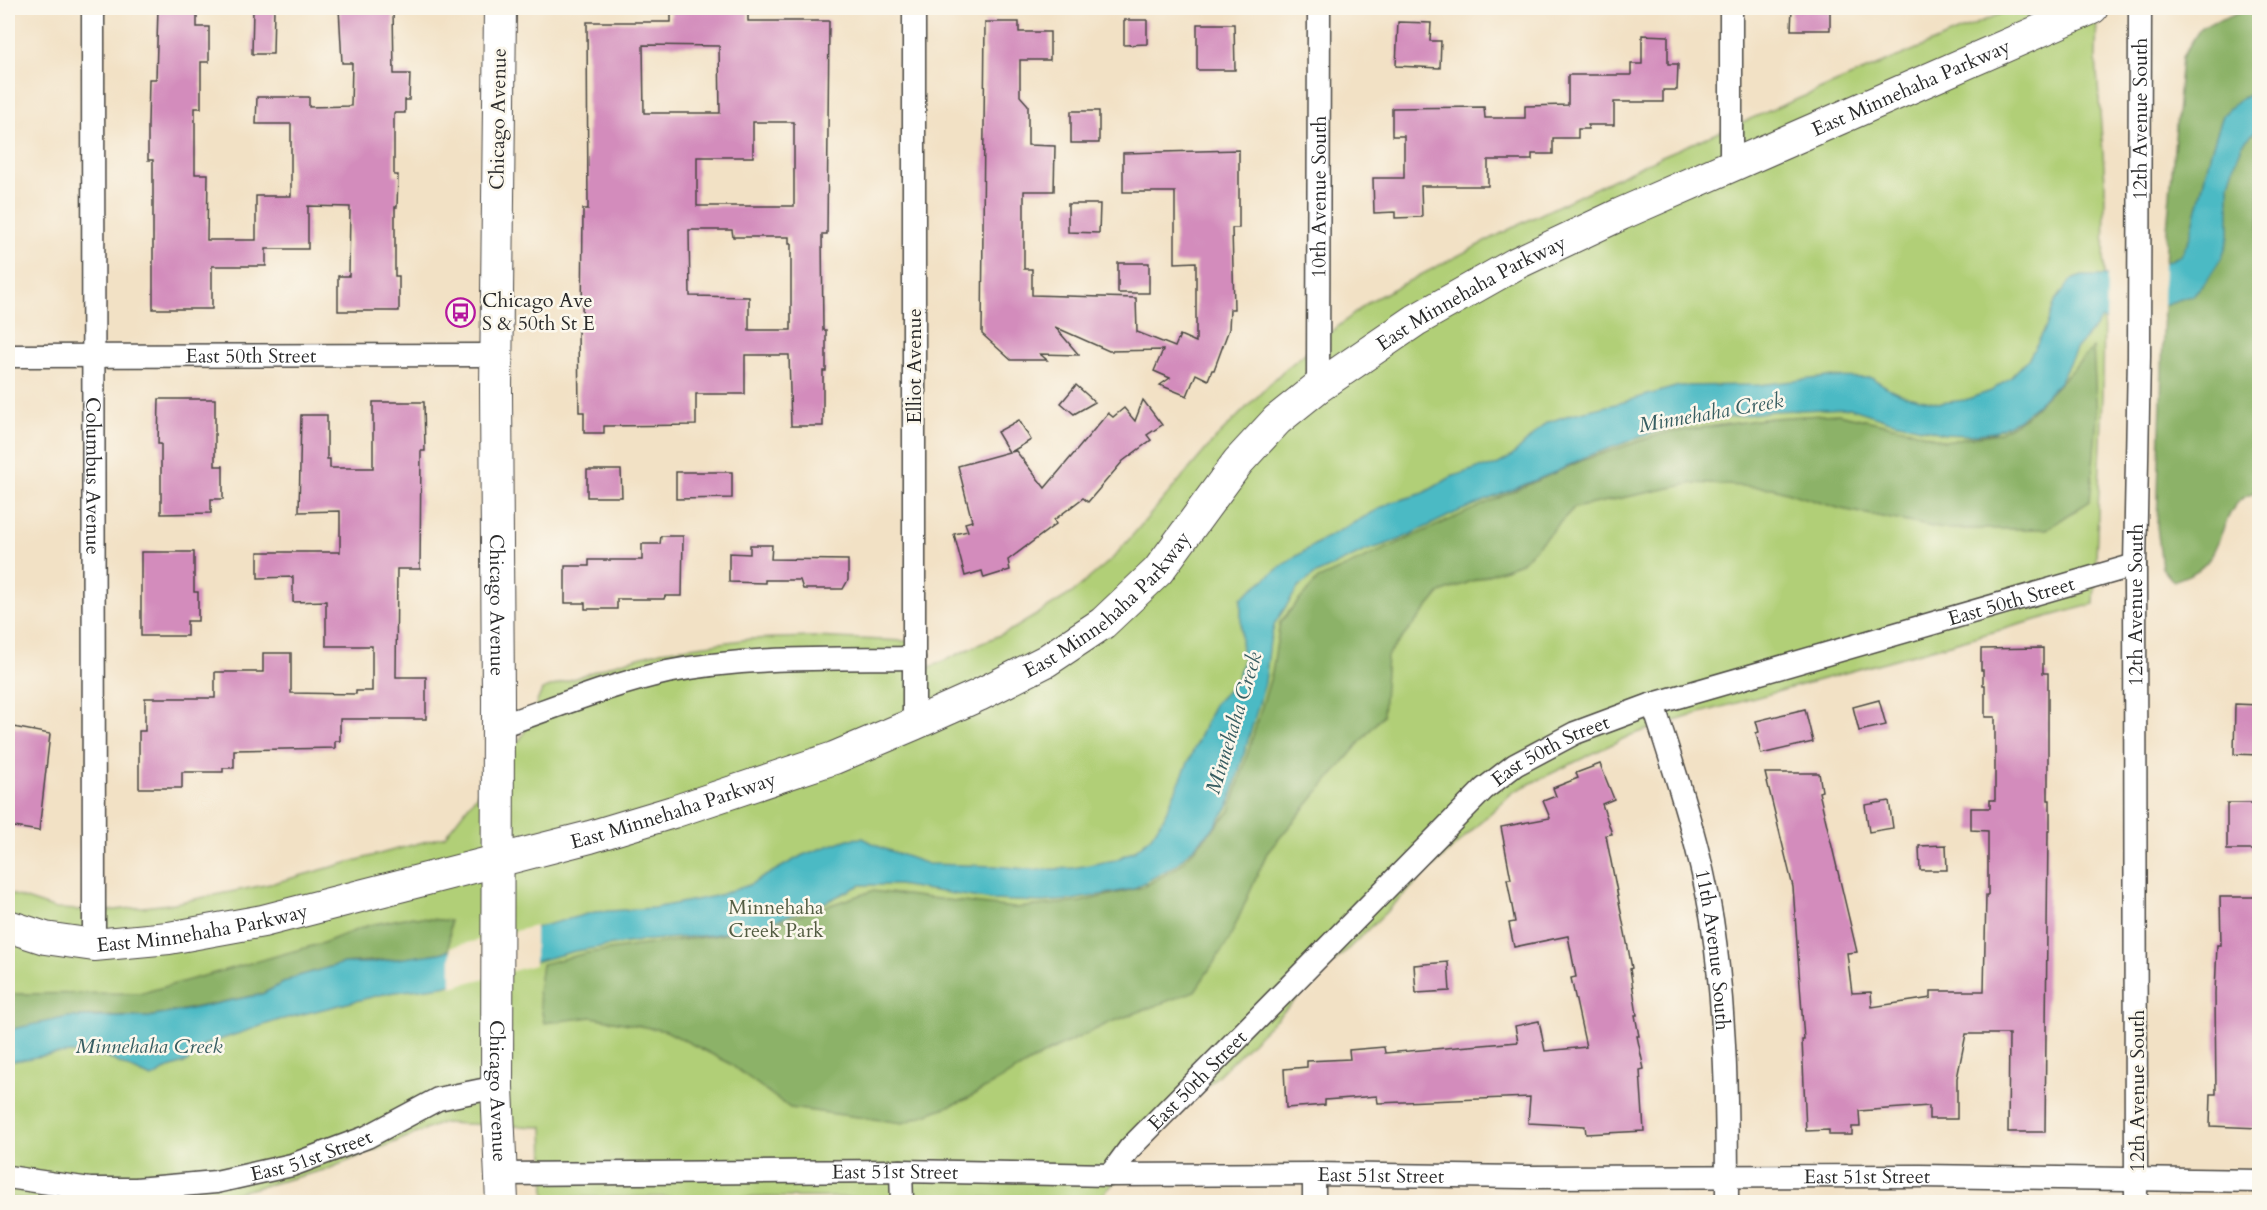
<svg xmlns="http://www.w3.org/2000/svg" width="2267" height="1210" font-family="Cardo,serif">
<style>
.green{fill:#b1cf77;stroke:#6e7d51;stroke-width:1.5}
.forest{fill:#8cb268;stroke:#5c6e4a;stroke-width:1.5}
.water{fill:#4cbac4;stroke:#3c7278;stroke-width:1.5}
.pier{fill:#f2e1c5}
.building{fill:#d38cbc;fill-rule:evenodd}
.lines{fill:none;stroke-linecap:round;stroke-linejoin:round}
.street-casing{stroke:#494642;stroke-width:25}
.secondary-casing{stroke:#494642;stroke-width:34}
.street{stroke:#fff;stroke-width:22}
.secondary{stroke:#fff;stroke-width:32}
.labels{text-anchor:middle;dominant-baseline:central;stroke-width:5;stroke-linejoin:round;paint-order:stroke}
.street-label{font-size:20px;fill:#2b2b2b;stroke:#fbf7ec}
.poi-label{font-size:20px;fill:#2b2b2b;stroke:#fbf7ec;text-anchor:start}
.park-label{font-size:20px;fill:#535c42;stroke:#fbf7ec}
.water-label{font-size:21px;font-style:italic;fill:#375d61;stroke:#fbf7ec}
</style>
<rect width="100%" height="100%" fill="#fbf7ec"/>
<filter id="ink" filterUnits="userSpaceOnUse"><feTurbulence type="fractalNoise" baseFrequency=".0167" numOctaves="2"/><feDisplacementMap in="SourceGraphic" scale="12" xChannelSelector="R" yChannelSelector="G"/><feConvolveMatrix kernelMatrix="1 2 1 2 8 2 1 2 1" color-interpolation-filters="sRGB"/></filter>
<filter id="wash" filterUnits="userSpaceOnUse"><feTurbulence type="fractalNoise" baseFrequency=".008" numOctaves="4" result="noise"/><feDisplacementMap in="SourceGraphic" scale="24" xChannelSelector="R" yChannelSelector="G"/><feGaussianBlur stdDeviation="1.35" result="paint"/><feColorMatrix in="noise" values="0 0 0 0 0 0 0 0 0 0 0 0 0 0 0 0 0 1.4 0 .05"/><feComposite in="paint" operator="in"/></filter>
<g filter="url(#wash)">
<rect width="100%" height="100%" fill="#f2e1c5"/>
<polygon class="green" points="2014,8 2097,8 2096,58 2105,181 2103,395 2094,604 1700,713 1631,735 1513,792 1420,879 1172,1120 1100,1198 545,1197 543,1127 442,1123 328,1169 224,1196 166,1202 59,1202 8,1198 8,893 56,909 106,911 170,904 270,884 445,836 523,735 542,690 614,664 661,651 750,639 813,637 927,642 928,668 1015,628 1072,593 1113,558 1215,439 1283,371 1370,301 1512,228 1662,156"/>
<g class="forest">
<path d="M 2250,8 L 2259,8 L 2259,493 C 2226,494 2225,537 2209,559 C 2200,572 2187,576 2173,581 L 2162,568 L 2157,526 L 2166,241 L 2182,57 L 2201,27 Z"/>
<polygon points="2093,348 2097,417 2090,501 2047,529 1943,529 1841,509 1773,488 1694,483 1574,508 1521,563 1440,593 1387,656 1383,715 1267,853 1229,940 1195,991 1109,1023 1048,1052 965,1100 903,1123 790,1108 727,1062 666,1031 592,1017 544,1023 538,992 542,964 587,953 755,930 872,891 1014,908 1080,902 1143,887 1178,867 1230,811 1272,673 1280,622 1318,579 1583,460 1664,433 1771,418 1838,414 1907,429 1944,441 1999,433 2026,417"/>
<polygon points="410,917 450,921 449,951 414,958 344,963 295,977 262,994 149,1017 93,1016 8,1030 8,994 142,993 323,943 369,925"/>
</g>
<path class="water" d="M 2259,91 L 2259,127 L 2242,145 L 2235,164 L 2229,183 L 2229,237 L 2222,257 L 2207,280 L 2193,295 L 2112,322 L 2102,319 L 2077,348 L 2059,382 L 2038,404 L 2019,419 L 1994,432 L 1970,435 L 1944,434 L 1926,429 L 1890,421 L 1850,408 L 1772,411 L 1699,422 L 1658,431 L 1585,457 L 1558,471 L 1455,513 L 1399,540 L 1365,551 L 1314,575 L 1298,588 L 1275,623 L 1270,641 L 1265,683 L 1229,805 L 1215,826 L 1176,865 L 1133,889 L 1072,900 L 1041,902 L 992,900 L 898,885 L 860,885 L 828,901 L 761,926 L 712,935 L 640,941 L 575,951 L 443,986 L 388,993 L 279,1020 L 204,1045 L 187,1062 L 169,1068 L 152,1078 C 133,1071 110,1056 91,1054 C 64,1050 34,1058 8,1062 L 8,1030 L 68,1017 L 149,1017 L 181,1011 L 262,994 L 295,977 L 344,963 L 369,963 L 440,953 L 595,912 L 654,908 L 716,896 L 749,885 L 803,855 L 848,839 L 863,838 L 882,848 L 928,864 L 995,866 L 1037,870 L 1073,868 L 1115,860 L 1134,851 L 1150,838 L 1163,819 L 1214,704 L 1236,682 L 1243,661 L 1241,641 L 1241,598 L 1284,564 L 1322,540 L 1390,503 L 1424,493 L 1451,477 L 1478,468 L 1495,466 L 1511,457 L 1546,423 L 1572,414 L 1620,403 L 1679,386 L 1759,385 L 1828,377 L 1872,378 L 1890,389 L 1906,396 L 1940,403 L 1965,400 L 1991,391 L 2011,377 L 2029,358 L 2046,327 L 2055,302 L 2071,280 L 2082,276 L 2107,276 L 2162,264 L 2181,255 L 2190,237 L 2211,151 L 2223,115 L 2240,99 Z"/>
<g class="pier">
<polygon points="2164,260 2163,307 2113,325 2106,323 2107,273"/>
<polygon points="535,926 535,965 451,987 451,947"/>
</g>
<g id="blocks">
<g class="building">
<polygon points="158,8 197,8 197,27 209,27 209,62 201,62 201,108 195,108 195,174 208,174 207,240 256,240 256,196 291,196 291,124 256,124 257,97 309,97 309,107 351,106 352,63 342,63 339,8 393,8 394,74 410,74 409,100 405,100 405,113 394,113 394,175 398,175 397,207 395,207 395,276 399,276 399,311 338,311 338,276 349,276 350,207 308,206 308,249 266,249 266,266 212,266 212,309 153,309 153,160 148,160 148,124 149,79 156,79"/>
<polygon points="253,8 274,8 273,54 252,54"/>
<path d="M 671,8 L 748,8 L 748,21 L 829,21 L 827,234 L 822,234 L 823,330 L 826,330 L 826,371 L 823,371 L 823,426 L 791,426 L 789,355 L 745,355 L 745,394 L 696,394 L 696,425 L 604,426 L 604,433 L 584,433 L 584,412 L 579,412 L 578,328 L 582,328 L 583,209 L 588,209 L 587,22 L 671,22 ZM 643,45 L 719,46 L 720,113 L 644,113 ZM 753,122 L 794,122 L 794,206 L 697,206 L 697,157 L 753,157 ZM 689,230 L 732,230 L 733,237 L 789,237 L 789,244 L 791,244 L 791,330 L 749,330 L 749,297 L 690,296 Z"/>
<polygon points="1792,8 1830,8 1830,30 1791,30"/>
<polygon points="1124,20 1147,20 1147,44 1124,45"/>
<polygon points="985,22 1019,22 1019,32 1050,32 1050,60 1020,60 1020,96 1028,105 1028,145 1055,146 1054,191 1024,191 1024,269 1032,269 1032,295 1136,298 1137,332 1175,347 1180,335 1196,342 1196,262 1175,263 1175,192 1123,192 1123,153 1239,150 1239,228 1232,228 1234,309 1230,309 1229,329 1214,370 1212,370 1208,380 1196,374 1187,396 1160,385 1170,378 1154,371 1163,350 1109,351 1055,327 1079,355 1040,354 1047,360 1011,360 982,334"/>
<polygon points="1398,22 1431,23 1430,41 1441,41 1440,68 1396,66"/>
<polygon points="1197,24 1234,24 1235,70 1197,70"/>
<polygon points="1642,35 1668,36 1668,64 1678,64 1677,90 1663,90 1663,102 1614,102 1614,125 1588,125 1588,129 1578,129 1578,138 1553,138 1553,154 1532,154 1532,160 1488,160 1488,186 1421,186 1422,217 1395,218 1395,212 1374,213 1373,178 1404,178 1404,136 1392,136 1392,108 1484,107 1485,118 1525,118 1525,106 1568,105 1568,75 1631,75 1631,64 1642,64"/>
<rect x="1071" y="111" width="28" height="32"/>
<polygon points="1068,204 1100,204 1099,233 1068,232"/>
<rect x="1118" y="263" width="31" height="30"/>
<polygon points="1076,385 1095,402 1074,414 1061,403"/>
<polygon points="159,399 215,399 215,466 223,466 223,499 211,499 211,513 161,514 161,444 158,444"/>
<polygon points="1143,400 1162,425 1147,435 1151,440 1123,461 1088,502 1083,498 1054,520 1056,524 1008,560 1010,570 984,578 982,571 965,576 954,534 968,531 965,523 972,521 958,466 1009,452 997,432 1019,420 1031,440 1011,452 1016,451 1045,488 1108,413 1113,417 1124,408 1135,421"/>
<polygon points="373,402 424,402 425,451 421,451 420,569 397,569 396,677 426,677 426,719 340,719 340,741 335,741 335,748 234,750 234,768 223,768 223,772 182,772 182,788 139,788 139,731 145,731 145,698 215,698 215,672 263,672 263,653 291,653 291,693 356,694 356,691 372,691 372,646 326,646 326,601 293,602 293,577 258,578 258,552 340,552 340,511 299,512 301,415 327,415 327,459 330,459 330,468 373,468"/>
<polygon points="587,470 621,470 622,497 587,497"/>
<polygon points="676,472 732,472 732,498 676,499"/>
<polygon points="661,536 683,536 682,596 665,596 664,599 617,599 617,609 585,609 585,603 565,603 565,566 589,566 589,560 642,560 642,544 660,544"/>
<polygon points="750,545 772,545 771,559 848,560 848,580 843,589 803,589 800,580 765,580 765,583 729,582 729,553 750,554"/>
<polygon points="141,552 194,552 194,592 198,592 198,621 187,621 187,636 141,636"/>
<polygon points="2043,648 2043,673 2048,673 2048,800 2050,800 2050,831 2048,831 2045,1132 2008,1132 2009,1034 1966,1034 1957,1078 1957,1119 1929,1119 1929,1106 1859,1111 1860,1127 1852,1127 1852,1135 1829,1135 1829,1130 1806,1131 1802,1040 1804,1040 1793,887 1765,773 1819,773 1822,791 1819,792 1857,952 1847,953 1852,993 1871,992 1872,1007 1931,998 1931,991 1984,991 1986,895 1988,895 1988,831 1971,830 1971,808 1990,808 1990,800 1995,800 1995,717 1985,717 1985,685 1983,685 1983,670 1981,670 1981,649"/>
<polygon points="1879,700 1886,725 1859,731 1853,707"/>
<polygon points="2235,704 2259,705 2259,755 2234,754"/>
<polygon points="1805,709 1813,742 1761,754 1756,733 1759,732 1756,721"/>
<polygon points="8,726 50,734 39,831 8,826"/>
<polygon points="1600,764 1614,799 1602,804 1612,834 1606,835 1608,846 1632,968 1630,969 1637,1015 1635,1015 1639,1036 1637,1036 1644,1069 1640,1070 1644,1131 1586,1134 1585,1126 1528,1123 1530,1097 1378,1103 1377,1096 1325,1100 1325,1105 1286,1108 1284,1069 1307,1067 1307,1061 1350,1059 1349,1050 1384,1047 1385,1053 1518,1042 1515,1026 1539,1021 1545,1051 1586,1047 1571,978 1576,977 1568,936 1514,947 1509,923 1515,922 1507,879 1511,879 1501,827 1550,818 1543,801 1556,796 1553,788 1578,778 1576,773"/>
<polygon points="1889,801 1893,828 1869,832 1865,805"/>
<rect x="2227" y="803" width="32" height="47"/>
<polygon points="1946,845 1947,870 1920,870 1919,846"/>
<polygon points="2220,897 2259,897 2259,1128 2210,1126 2211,1094 2216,1094 2215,993 2217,945 2221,945"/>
<polygon points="1448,962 1450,991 1416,993 1414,965"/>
</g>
</g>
</g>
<g filter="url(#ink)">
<use href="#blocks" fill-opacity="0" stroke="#494642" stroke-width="1.5"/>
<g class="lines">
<defs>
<g id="street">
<path id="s1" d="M 93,8 L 94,945"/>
<polyline points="1731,8 1731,166"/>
<path id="s2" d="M 8,356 L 496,355"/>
<path id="s3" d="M 1318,387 L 1319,8"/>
<path id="s4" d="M 1653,704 C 1676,775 1700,846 1712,920 C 1726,1013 1727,1108 1727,1202"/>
<polyline points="914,724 914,8"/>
<path d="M 497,727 C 553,708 609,685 667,672 C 748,656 832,659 914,658"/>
<polyline points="901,1171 902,1202"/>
<path id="s5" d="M 502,1174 L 901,1171 L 1110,1175 L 1314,1174 L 1522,1177 L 1920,1176 L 2260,1181"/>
<path id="s6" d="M 1110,1175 L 1130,1148 L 1484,789 L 1515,765 L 1575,733 L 1653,704 L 2135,565"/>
<path id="s7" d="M 8,1177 L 90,1189 L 136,1189 L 216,1182 L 292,1165 L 367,1137 L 438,1099 L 497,1087"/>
<polyline points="1314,1202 1314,1174"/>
<path id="s8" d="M 2136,1202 L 2135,565 L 2139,356 L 2140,8"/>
</g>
<g id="secondary">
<path id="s9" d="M 500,8 L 496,390 L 498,701 L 497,1087 L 502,1202"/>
<path id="s10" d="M 8,926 L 45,938 L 94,945 L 169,938 L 263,921 L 590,837 L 673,812 L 834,758 L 914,724 L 979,695 L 1046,661 L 1103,623 L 1158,571 L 1238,462 L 1277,420 L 1318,387 L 1416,320 L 1517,263 L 1621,214 L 2092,8"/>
</g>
</defs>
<use href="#street" class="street-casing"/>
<use href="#secondary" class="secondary-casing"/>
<use href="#street" class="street"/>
<use href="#secondary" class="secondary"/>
</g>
</g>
<defs>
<symbol id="bus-ring" viewBox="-11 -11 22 22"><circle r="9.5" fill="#fbf7ec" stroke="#b5179e" stroke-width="1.5"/><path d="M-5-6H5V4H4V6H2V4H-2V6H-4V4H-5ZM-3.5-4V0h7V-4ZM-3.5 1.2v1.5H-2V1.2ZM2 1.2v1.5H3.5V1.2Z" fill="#b5179e"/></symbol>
</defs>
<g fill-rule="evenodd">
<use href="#bus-ring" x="444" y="296" width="33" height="33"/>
</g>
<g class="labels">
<g class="street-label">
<text stroke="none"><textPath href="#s10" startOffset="2142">East Minnehaha Parkway</textPath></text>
<text transform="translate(498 119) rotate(-89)">Chicago Avenue</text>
<text stroke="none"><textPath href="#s8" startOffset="1083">12th Avenue South</textPath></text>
<text stroke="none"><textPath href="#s3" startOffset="190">10th Avenue South</textPath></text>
<text stroke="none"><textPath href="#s10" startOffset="1656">East Minnehaha Parkway</textPath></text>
<text stroke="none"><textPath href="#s2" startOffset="243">East 50th Street</textPath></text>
<text transform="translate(914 366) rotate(-90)">Elliot Avenue</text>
<text stroke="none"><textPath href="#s1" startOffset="468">Columbus Avenue</textPath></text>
<text stroke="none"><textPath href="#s10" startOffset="1170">East Minnehaha Parkway</textPath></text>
<text stroke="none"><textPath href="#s6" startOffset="1101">East 50th Street</textPath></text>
<text stroke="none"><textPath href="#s9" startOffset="597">Chicago Avenue</textPath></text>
<text stroke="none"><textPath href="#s8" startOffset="597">12th Avenue South</textPath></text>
<text stroke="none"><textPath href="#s6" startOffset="615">East 50th Street</textPath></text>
<text stroke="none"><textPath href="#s10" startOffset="684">East Minnehaha Parkway</textPath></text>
<text stroke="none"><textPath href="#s10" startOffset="198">East Minnehaha Parkway</textPath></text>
<text stroke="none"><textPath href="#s4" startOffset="254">11th Avenue South</textPath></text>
<text stroke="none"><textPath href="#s6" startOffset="129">East 50th Street</textPath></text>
<text stroke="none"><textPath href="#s9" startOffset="1083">Chicago Avenue</textPath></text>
<text transform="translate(2137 1091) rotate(-90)">12th Avenue South</text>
<text stroke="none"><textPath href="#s7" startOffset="308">East 51st Street</textPath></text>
<text stroke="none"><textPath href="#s5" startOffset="393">East 51st Street</textPath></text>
<text stroke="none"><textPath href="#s5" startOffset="879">East 51st Street</textPath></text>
<text stroke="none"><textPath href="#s5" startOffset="1365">East 51st Street</textPath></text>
</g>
<g class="poi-label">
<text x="482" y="300">Chicago Ave<tspan x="482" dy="23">S &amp; 50th St E</tspan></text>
</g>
<g class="park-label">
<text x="776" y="907">Minnehaha<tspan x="776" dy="23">Creek Park</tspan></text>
</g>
<g class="water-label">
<text transform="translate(1711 413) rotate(-10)">Minnehaha Creek</text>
<text transform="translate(1234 723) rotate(-73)">Minnehaha Creek</text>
<text x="149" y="1046">Minnehaha Creek</text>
</g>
</g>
<rect width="2267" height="1210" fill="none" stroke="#fbf7ec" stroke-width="30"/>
</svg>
